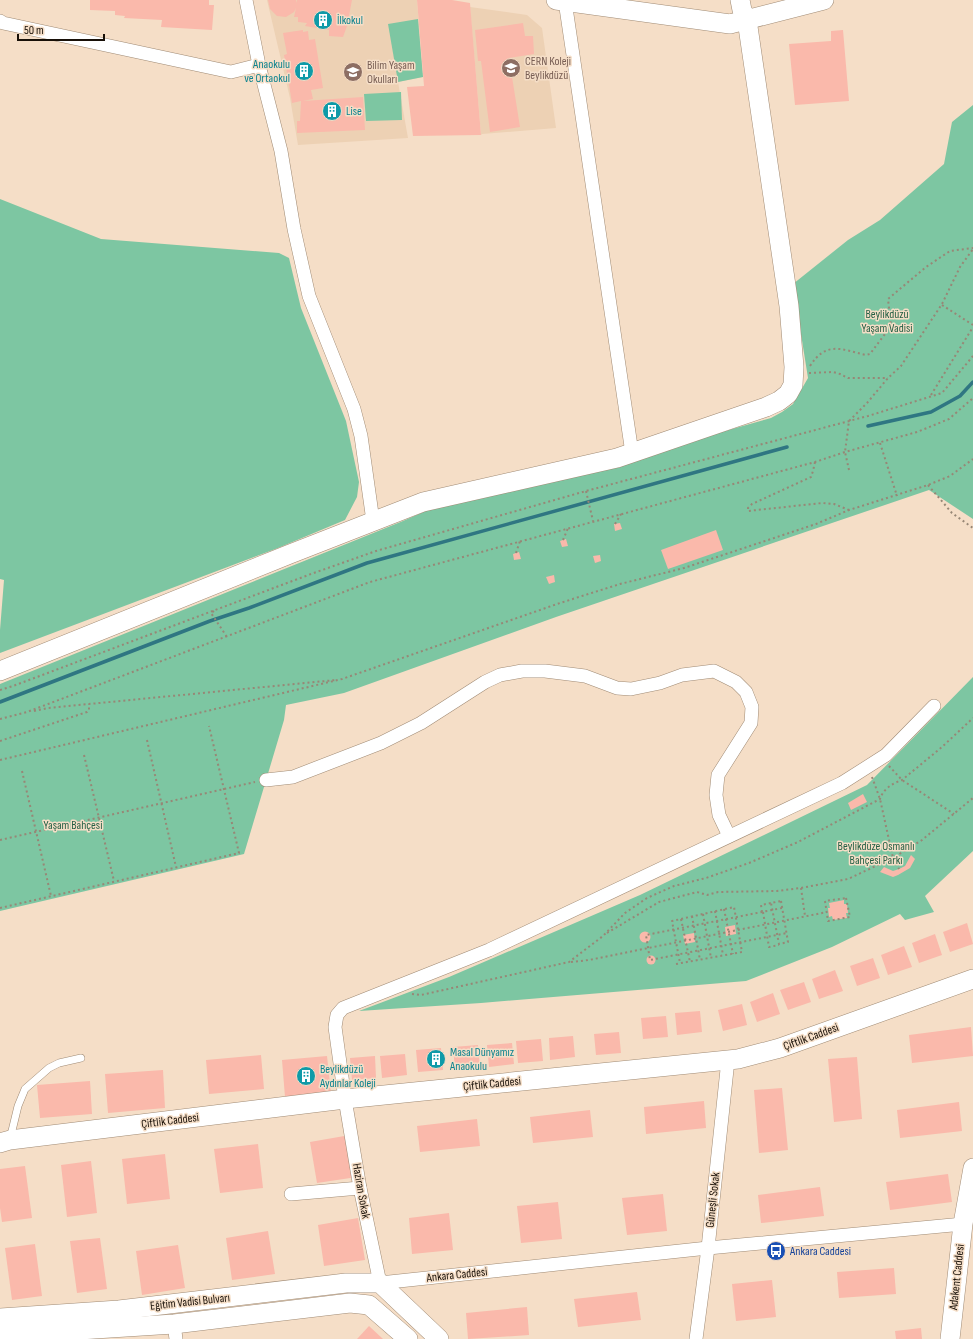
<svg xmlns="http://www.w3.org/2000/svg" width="973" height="1339" font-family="'Sofia Sans Condensed',sans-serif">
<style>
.built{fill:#edd1b4}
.green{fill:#7dc6a2}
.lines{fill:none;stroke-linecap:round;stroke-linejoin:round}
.stream{stroke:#2f7682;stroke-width:3.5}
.building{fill:#fab9ab}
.lane-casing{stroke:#a08b75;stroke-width:8}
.street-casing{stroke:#a08b75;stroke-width:14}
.secondary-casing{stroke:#a08b75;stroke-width:20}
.path{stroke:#978776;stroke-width:2;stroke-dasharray:2 3;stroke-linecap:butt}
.lane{stroke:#fff;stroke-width:7}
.street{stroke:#fff;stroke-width:13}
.secondary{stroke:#fff;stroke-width:19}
.labels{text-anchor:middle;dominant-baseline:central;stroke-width:3;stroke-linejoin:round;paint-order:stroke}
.culture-label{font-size:12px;fill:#0d838f;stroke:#f5dec7;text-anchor:start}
.education-label{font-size:12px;fill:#785e54;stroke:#f5dec7;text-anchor:start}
.park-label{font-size:12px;fill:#246045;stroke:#f5dec7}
.street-label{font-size:12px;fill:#181008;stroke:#f5dec7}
.transit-label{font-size:12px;fill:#164399;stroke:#f5dec7;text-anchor:start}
</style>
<rect width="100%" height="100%" fill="#f5dec7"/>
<g class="built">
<polygon points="267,0 417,0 423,77 398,82 408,138 298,145 290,98"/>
<polygon points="470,7 527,15 542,28 556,128 482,134 481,135"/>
</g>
<g class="green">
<polygon points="418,19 423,77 398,82 388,24"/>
<polygon points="401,92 402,120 366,121 364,94"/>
<polygon points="973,105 973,519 929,490 556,617 344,693 286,705 284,720 244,854 0,911 0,684 403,521 446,502 626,459 771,418 782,412 793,404 808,378 793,284 848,240 880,220 944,164 952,122"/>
<polygon points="0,199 101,239 279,253 289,258 301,308 346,421 359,482 357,497 345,520 278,548 0,653 0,630 4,580 0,579"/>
<polygon points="973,677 973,851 925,896 934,912 905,920 900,914 832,947 746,981 481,1003 359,1011 449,977 640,895 867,785"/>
</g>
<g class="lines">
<g class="stream">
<polyline points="868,426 931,412 960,396 973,382"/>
<polyline points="0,702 210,621 249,608 367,563 787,447"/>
</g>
</g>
<g class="building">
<polygon points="90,0 209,0 209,5 214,5 212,30 161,27 162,20 124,18 125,16 115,15 115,11 90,10"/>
<polygon points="268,0 296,0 297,3 297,0 352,0 347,26 343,37 329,36 329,30 305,26 307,23 298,22 298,17 294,17 296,8 294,12 286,17 277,16 270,9"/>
<polygon points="417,0 452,0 470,3 481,135 413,136 407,87 424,86"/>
<polygon points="523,23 525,36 533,36 534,54 509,58 520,127 490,132 481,61 478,61 475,30"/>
<polygon points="303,30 303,32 308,31 309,40 315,39 323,88 311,90 313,99 303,101 363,97 365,130 297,133 297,121 300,121 301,101 292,103 284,55 287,54 283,33"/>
<polygon points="843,30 849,101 795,105 789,44 831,41 831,31"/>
<polygon points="620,523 622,529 615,531 614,524"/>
<polygon points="716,530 723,550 668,569 661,550"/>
<polygon points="566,539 568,546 562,547 560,541"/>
<polygon points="519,552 521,559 514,560 513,554"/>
<polygon points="600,555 601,561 595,563 593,556"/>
<polygon points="554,575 555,582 549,584 546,577"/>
<polygon points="863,794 867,802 851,810 848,803"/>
<polygon points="911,855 915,859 910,868 898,875 893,877 880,872 884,867 893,871 899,869 905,866"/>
<polygon points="844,900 844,904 847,904 848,913 846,913 847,918 833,920 832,916 829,917 828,908 830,908 829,903"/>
<polygon points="967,923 973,944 950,952 943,932"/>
<polygon points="735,925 736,934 726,936 725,927"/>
<circle cx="645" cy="937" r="5.5"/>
<polygon points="694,933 695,942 685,944 683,935"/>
<polygon points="935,934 942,955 919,963 912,943"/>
<polygon points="904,946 912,967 888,975 881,955"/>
<circle cx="651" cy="960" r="4.5"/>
<polygon points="873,958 880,978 857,986 850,966"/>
<polygon points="835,970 843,991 819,999 812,979"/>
<polygon points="804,982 811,1002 788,1010 780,990"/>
<polygon points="773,993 780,1014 757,1022 750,1002"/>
<polygon points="742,1004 747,1025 723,1031 718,1010"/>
<polygon points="700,1011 702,1032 677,1035 675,1013"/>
<polygon points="666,1016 668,1037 643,1039 641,1018"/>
<polygon points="971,1027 973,1056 912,1063 909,1035"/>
<polygon points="619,1032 621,1053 596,1055 594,1034"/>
<polygon points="573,1036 575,1057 550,1060 549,1038"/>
<polygon points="541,1039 543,1061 518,1063 516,1041"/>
<polygon points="512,1043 514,1064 489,1067 487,1045"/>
<polygon points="478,1045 480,1067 455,1069 453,1047"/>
<polygon points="441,1048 443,1070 418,1072 416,1050"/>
<polygon points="405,1054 407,1075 382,1078 380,1056"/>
<polygon points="261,1055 264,1089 209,1094 206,1060"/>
<polygon points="327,1056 331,1093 285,1097 282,1060"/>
<polygon points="375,1056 376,1078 352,1080 350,1058"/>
<polygon points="857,1057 862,1119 834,1122 828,1059"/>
<polygon points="163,1070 165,1108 108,1113 105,1074"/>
<polygon points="90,1081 92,1114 40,1118 37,1085"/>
<polygon points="782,1088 788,1150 759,1153 754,1090"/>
<polygon points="704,1101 706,1128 646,1134 644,1107"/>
<polygon points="959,1102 962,1131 900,1138 897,1110"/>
<polygon points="590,1110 593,1137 533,1143 530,1117"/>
<polygon points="477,1119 480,1146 420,1152 417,1126"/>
<polygon points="350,1135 357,1177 317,1183 310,1142"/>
<polygon points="258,1144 263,1188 220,1193 214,1149"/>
<polygon points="165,1154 170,1199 127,1204 122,1159"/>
<polygon points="91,1161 97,1213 67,1217 61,1165"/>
<polygon points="25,1166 32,1218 2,1222 0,1208 0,1169"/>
<polygon points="948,1174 952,1202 890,1210 886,1182"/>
<polygon points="820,1187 824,1216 761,1223 758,1195"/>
<polygon points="663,1194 667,1231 627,1235 622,1198"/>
<polygon points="558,1202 562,1239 521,1243 517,1206"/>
<polygon points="449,1213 453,1250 412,1254 409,1218"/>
<polygon points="358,1218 365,1260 324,1266 318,1225"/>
<polygon points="268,1231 275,1274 232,1280 226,1238"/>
<polygon points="100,1238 107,1289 77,1293 70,1241"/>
<polygon points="35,1244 42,1296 12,1300 5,1248"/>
<polygon points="178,1245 185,1288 142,1295 136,1251"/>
<polygon points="894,1268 896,1294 839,1298 837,1272"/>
<polygon points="772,1280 776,1317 736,1321 732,1284"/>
<polygon points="637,1292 641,1320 578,1327 574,1299"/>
<polygon points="527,1307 529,1335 468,1339 466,1313"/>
<polygon points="369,1326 383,1339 357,1339"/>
<polygon points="921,1328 922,1339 896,1339 895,1331"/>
</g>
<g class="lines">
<defs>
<polyline id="lane" points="10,1139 18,1106 25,1089 49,1068 59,1063 81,1058"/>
<g id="street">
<polyline points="246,0 259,65 281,151 294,229 309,296 354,409 361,436 373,521"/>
<polyline points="565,1 632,453"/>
<polyline points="0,21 3,23 231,72 259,65"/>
<polyline points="266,780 293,777 381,743 421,723 485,682 500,675 522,671 545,671 585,676 617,688 631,689 660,683 682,675 714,671 736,682 746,692 752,707 751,723 718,775 716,795 719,815 729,836"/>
<polyline points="291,1194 360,1188"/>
<polyline points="380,1283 360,1188 345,1099 335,1027 337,1015 343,1008 489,950 842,783 886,755 934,706"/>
<polyline points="380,1283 708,1248 963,1224"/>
<polyline points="174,1324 176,1339"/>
<polyline points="696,1339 708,1248 728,1060"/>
</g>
<g id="secondary">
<polyline points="556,0 730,24 824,0"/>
<polyline points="0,671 290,554 423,502 617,458 766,407 779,401 788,394 793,385 794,367 789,306 747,20 742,10 740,0"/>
<polyline points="0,1143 10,1140 345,1099 738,1059 780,1048 973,979"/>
<polyline points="0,1318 119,1310 346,1283 380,1283 439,1339"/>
<polyline points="0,1335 174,1324 350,1303 369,1305 408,1339"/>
<polyline points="950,1339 963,1224 973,1168"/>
</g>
</defs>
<use href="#lane" class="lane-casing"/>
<use href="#street" class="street-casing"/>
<use href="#secondary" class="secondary-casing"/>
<g class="path">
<polyline points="942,305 973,325"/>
<path d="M 810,366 C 826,341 841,349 866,355 L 870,354 L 891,326 L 888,299 L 926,267 L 950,251 L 973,248"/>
<polyline points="809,373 833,372 840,374 848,378 888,378"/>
<polyline points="931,395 973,327"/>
<polyline points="880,443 897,496"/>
<polyline points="815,462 813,471 811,477 752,504 748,508 748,511 822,503 834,504 849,510"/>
<polyline points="849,470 845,452 849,421 867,403 888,378 901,366 942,304 960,267 973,249"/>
<polyline points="928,485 952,513 973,528"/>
<polyline points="586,491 593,521"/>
<polyline points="615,524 621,514"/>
<polyline points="563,540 568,528"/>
<polyline points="516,553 520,541"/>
<polyline points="214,611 211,613 227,637"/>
<polyline points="0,690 13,686 311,574 376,551 586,491 868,416 942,393 973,356"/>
<polyline points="34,711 48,708 336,680"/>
<polyline points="0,719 27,712 370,582 815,462 845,452 917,432 949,419 973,398"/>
<polyline points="147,740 176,867"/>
<polyline points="0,741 87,712 89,710 89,704"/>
<polyline points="84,755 114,881"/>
<polyline points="0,760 342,679 560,603 620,584 684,568 816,524 849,510 928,485 950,476 973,459"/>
<polyline points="889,766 902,780 954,814"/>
<polyline points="22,771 51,896"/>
<polyline points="872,777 880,799 893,858 899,869"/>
<polyline points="0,840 255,782"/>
<polyline points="801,888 805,916"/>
<polygon points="846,898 850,917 828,921 825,901"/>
<polygon points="781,901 788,942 779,944 771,903"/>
<polyline points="0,908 239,853 209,726"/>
<polyline points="782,908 646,935 650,960 787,933"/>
<polyline points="724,909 733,954"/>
<polyline points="715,911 723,955"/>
<polyline points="762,912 761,905 771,903"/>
<polyline points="763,912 769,947 779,945"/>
<polyline points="703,914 711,958"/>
<polyline points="692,916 700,960"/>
<polyline points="681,919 690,962"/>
<polyline points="607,933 659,902 697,892 707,895 718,892 777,891 801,888 848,879 893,858 922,840 973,798"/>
<polyline points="571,962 589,960 827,912"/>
<polyline points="676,964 742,952 734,907 672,921 680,963"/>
<path d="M 412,994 L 421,995 L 569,962 L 603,936 L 625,913 L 647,898 L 674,886 L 706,878 L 749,863 L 798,842 L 880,799 C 883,789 893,783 902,780 L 942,747 L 973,718"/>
</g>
<use href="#lane" class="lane"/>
<use href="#street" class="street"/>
<use href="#secondary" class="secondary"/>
</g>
<defs>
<symbol id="building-disc" viewBox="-11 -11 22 22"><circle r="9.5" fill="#0f9aa8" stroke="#f5dec7"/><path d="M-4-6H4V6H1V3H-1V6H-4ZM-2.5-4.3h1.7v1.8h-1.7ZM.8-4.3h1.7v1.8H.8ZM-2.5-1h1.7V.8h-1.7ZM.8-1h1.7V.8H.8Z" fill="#fff"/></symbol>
<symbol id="school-disc" viewBox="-11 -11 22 22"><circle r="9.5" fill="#8d6e63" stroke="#f5dec7"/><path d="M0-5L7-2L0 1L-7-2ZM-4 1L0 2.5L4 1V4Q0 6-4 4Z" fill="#fff"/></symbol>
<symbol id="bus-disc" viewBox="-11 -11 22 22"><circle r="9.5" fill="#1a4fb4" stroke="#f5dec7"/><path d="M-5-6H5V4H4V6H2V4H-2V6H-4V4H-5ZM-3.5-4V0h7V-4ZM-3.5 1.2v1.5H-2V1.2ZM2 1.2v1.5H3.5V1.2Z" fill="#fff"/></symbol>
</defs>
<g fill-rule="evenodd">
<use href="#building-disc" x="312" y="9" width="22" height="22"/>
<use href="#school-disc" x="500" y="57" width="22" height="22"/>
<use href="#building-disc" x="293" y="60" width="22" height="22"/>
<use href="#school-disc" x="342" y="61" width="22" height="22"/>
<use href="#building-disc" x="321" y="100" width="22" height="22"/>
<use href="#building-disc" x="425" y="1048" width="22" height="22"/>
<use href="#building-disc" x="295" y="1065" width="22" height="22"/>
<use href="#bus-disc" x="765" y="1240" width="22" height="22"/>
</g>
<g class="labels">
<g class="culture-label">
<text x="337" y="20">İlkokul</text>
<text x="290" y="64" text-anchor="end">Anaokulu<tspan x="290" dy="14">ve Ortaokul</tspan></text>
<text x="346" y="111">Lise</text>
<text x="450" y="1052">Masal Dünyamız<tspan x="450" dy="14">Anaokulu</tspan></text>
<text x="320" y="1069">Beylikdüzü<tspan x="320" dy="14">Aydınlar Koleji</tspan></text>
</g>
<g class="education-label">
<text x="525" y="61">CERN Koleji<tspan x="525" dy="14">Beylikdüzü</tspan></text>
<text x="367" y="65">Bilim Yaşam<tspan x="367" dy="14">Okulları</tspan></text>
</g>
<g class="park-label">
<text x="887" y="314">Beylikdüzü<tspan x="887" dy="14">Yaşam Vadisi</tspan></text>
<text x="73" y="825">Yaşam Bahçesi</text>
<text x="876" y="846">Beylikdüze Osmanlı<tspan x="876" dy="14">Bahçesi Parkı</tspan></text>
</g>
<g class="street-label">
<text transform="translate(811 1037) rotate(-20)">Çiftlik Caddesi</text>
<text transform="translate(492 1084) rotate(-6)">Çiftlik Caddesi</text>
<text transform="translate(170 1121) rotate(-7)">Çiftlik Caddesi</text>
<text transform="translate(361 1191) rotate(80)">Haziran Sokak</text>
<text transform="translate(713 1200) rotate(-84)">Güneşli Sokak</text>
<text transform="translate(457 1275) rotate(-6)">Ankara Caddesi</text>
<text transform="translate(957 1277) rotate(-84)">Adakent Caddesi</text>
<text transform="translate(190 1302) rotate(-6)">Eğitim Vadisi Bulvarı</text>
</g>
<g class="transit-label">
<text x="790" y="1251">Ankara Caddesi</text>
</g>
</g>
<path d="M18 34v6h86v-6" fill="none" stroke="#181008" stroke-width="2"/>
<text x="24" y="34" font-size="12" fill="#181008" stroke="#f5dec7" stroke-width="3" paint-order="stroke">50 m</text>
</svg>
